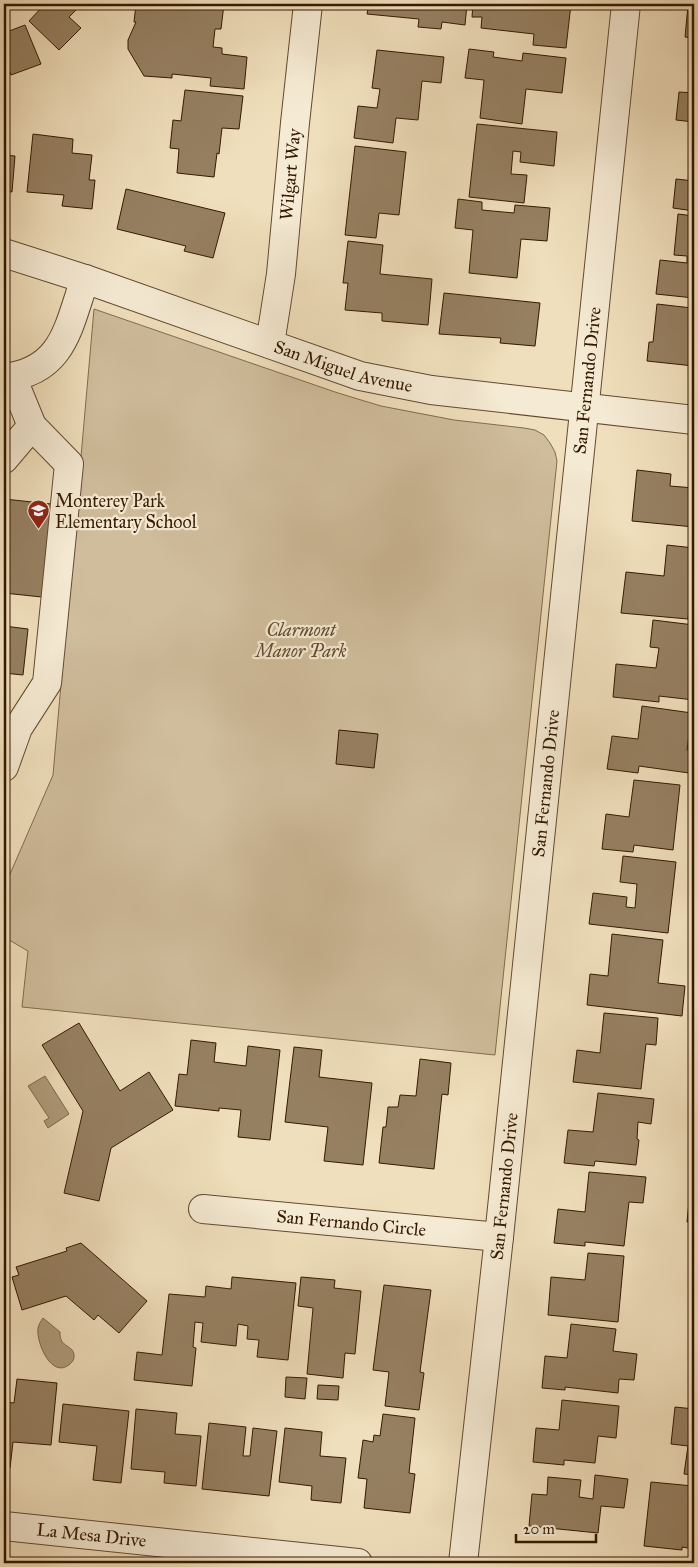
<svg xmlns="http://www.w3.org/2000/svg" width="698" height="1567" font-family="'IM FELL Great Primer',serif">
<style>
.green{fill:#d0bd9c;stroke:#826b4e}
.water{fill:#b09c7c;stroke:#7e684a}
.building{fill:#968062;stroke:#341900}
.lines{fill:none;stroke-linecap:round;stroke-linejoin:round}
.minor-casing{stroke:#634a2f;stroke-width:30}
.minor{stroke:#f5ead3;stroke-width:28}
.labels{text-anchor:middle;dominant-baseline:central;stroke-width:4.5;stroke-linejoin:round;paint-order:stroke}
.street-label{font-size:18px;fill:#341900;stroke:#f5ead3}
.poi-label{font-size:18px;fill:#341900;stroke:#f5ead3;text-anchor:start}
.park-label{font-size:18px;font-style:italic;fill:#634a2f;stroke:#f5ead3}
</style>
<rect width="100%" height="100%" fill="#f0dfbc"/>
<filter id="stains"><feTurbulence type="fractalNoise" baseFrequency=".004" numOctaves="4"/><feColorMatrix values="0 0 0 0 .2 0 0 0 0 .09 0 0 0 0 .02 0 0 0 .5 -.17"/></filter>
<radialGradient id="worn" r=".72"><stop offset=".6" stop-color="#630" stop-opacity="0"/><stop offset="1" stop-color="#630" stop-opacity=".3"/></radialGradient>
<polygon class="green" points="94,309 338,393 381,406 454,420 524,428 535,430 544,435 550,443 555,452 557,461 495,1055 22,1007 28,951 4,937 4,888 53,775"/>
<g class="water">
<polygon points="45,1076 69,1114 48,1128 44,1121 49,1118 28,1086"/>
<path d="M 43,1318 L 60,1332 C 59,1349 75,1344 74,1357 C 74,1360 72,1362 70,1364 C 52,1380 36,1343 38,1328 C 39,1324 41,1321 43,1318 Z"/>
</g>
<g class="building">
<polygon points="45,4 82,4 69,17 81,28 59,50 29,21"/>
<polygon points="136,4 224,4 221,29 215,29 213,47 222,48 222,54 247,57 244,89 210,86 211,78 172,74 172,78 144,76 128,49 128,40 136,22 134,22"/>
<polygon points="369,4 467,4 465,25 442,22 441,29 418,27 419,19 367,14"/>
<polygon points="473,4 571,4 566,48 533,45 534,34 481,28 482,17 472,17"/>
<polygon points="688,5 694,6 694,38 685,37"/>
<polygon points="25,25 41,64 11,75 8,67 4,67 4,33"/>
<polygon points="469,49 494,52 493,57 522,61 523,53 566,58 562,93 526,89 522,124 480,118 484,80 465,78"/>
<polygon points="377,50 444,57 441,83 422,81 418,120 396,118 393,143 354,138 358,106 377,108 380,89 372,88"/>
<polygon points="185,90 243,96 239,129 222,128 219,154 217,153 214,177 177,173 179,149 170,148 173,120 181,121"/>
<polygon points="679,92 694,93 694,122 676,120"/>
<polygon points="477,124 557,132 554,166 520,162 521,152 513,151 511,174 527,175 524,203 469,197"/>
<polygon points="33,134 73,139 72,153 92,155 89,180 95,180 92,209 62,206 64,195 27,192"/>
<polygon points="355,146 406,152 399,215 379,213 376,238 345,235"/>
<polygon points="4,155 15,156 12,192 4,191"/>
<polygon points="676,179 694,181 694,211 673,208"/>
<polygon points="126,189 225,213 213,258 184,251 186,246 117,229"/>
<polygon points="458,199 482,202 482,210 514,213 515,205 550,208 547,241 521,239 517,278 469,273 473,230 455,228"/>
<polygon points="678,214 694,216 694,298 656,294 660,260 687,263 687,256 674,255"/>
<polygon points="348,241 383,245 380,274 432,279 428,325 382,321 382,313 345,310 348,283 343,283"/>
<polygon points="444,293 540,303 535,346 500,343 501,338 439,334"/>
<polygon points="657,304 692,308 689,335 694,335 694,366 647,361 649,342 653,342"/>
<polygon points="637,470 671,474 670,486 694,488 694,527 632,521"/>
<polygon points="4,499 61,505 51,598 4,593"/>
<polygon points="667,545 694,548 694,575 692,575 688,619 621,613 626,572 664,576"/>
<polygon points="653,620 694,625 694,700 659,696 659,702 613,697 616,664 656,668 659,648 650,647"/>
<polygon points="4,626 28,629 23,675 4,673"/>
<polygon points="642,706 692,713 687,750 691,750 689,773 639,766 638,773 607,769 612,736 638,739"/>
<polygon points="339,730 378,734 374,768 336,764"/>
<polygon points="634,780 680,785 673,850 634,845 633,852 602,849 606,814 629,817"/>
<polygon points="623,856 676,862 668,933 589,924 593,893 627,897 626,907 635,908 637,884 620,882"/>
<polygon points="612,934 663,940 658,983 685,986 682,1016 587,1005 590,974 608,976"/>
<polygon points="604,1013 658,1018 656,1045 646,1044 641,1089 573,1082 577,1050 600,1053"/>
<polygon points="79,1023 120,1091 149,1072 173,1110 111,1148 99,1201 64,1193 83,1111 42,1045"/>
<polygon points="191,1040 216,1043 214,1062 246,1066 248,1046 280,1050 270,1140 238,1137 241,1110 219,1108 219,1111 175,1106 179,1074 187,1075"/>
<polygon points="294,1047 322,1050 319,1077 372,1083 363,1165 324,1161 328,1127 285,1122"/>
<polygon points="420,1059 451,1063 448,1095 442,1094 434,1169 379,1163 383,1127 386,1127 388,1107 398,1107 400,1095 416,1096"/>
<polygon points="598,1093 654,1099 651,1124 638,1122 637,1139 639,1140 636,1165 595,1161 594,1166 564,1163 568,1130 593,1132"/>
<polygon points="589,1172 646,1177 643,1203 629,1202 624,1246 585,1242 585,1246 554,1243 558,1209 585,1212"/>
<polygon points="691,1182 694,1183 694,1222 687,1222"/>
<polygon points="81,1243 147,1301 119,1333 98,1315 94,1320 66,1296 22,1310 12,1277 19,1275 16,1267 67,1251 66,1248"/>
<polygon points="588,1253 624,1256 618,1322 548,1315 551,1277 585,1280"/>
<polygon points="232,1277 296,1283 288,1360 257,1357 259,1340 247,1339 248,1326 238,1324 236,1346 201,1342 203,1323 195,1322 193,1347 196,1348 192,1386 134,1380 137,1352 162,1355 169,1294 205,1297 206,1286 231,1289"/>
<polygon points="301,1277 335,1280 334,1288 361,1291 355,1354 345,1353 343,1378 307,1374 313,1308 298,1306"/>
<polygon points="384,1285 431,1290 420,1372 424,1373 419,1410 385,1406 389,1372 373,1370"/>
<polygon points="571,1324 616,1329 613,1351 637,1354 634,1380 619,1379 618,1393 565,1387 565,1390 542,1388 545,1356 567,1358"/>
<polygon points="694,1365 694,1403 690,1402"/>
<polygon points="286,1377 307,1378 305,1399 285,1397"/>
<polygon points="17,1379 57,1383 51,1445 13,1442 10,1468 4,1467 4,1402 14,1403"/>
<polygon points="318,1385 339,1386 338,1400 317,1399"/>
<polygon points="562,1400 619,1406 616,1438 598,1436 595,1463 564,1460 564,1465 533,1462 536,1428 559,1430"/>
<polygon points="63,1404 129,1411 121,1483 93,1480 97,1446 59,1442"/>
<polygon points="675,1407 694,1409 694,1475 684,1474 688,1446 671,1444"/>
<polygon points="136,1409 177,1413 175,1434 201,1436 196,1486 164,1483 165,1472 131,1469"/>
<polygon points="383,1414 415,1418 409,1473 415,1474 410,1513 364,1508 367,1479 358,1478 363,1440 373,1442 374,1435 380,1436"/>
<polygon points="209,1423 246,1427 243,1456 250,1456 253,1428 277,1431 269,1496 202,1489"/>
<polygon points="285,1428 322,1432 320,1456 346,1458 341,1503 311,1500 312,1486 279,1482"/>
<polygon points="595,1475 628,1479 624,1508 601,1506 598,1533 529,1526 532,1494 547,1495 548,1477 581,1480 579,1497 593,1499"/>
<polygon points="651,1482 693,1486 691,1509 694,1509 694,1549 682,1547 682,1550 644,1546"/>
</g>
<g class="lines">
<defs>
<g id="minor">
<path id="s1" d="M 4,253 L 85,279 L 360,376 L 431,390 L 694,420"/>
<path id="s2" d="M 270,344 L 281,274 L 295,123 L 308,4"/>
<path d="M 4,378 C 64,371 68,327 85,279"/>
<polyline points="4,459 32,426"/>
<polyline points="4,767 18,728 47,683 69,464 32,426 12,377"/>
<path id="s3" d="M 203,1209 L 499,1237"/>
<path id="s4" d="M 4,1526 L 358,1563"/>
<path id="s5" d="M 463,1563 L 499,1237 L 626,4"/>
</g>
</defs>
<use href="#minor" class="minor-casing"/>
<use href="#minor" class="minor"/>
</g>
<defs>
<symbol id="school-pin" viewBox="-11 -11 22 30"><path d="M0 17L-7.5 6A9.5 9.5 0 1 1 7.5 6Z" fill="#8f2418" stroke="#f5ead3"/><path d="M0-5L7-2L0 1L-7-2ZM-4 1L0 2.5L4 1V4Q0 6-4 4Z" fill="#fff"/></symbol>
</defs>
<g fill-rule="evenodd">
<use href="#school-pin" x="26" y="498" width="25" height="34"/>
</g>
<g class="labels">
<g class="street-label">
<text stroke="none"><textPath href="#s2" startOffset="171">Wilgart Way</textPath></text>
<text stroke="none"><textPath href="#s1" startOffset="358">San Miguel Avenue</textPath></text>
<text stroke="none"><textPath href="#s5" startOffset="1189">San Fernando Drive</textPath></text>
<text stroke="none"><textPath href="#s5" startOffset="784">San Fernando Drive</textPath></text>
<text stroke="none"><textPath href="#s5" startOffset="379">San Fernando Drive</textPath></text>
<text stroke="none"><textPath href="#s3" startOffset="149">San Fernando Circle</textPath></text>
<text stroke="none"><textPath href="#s4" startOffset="88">La Mesa Drive</textPath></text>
</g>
<g class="poi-label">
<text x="55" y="501">Monterey Park<tspan x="55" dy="21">Elementary School</tspan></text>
</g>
<g class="park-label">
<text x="301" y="630">Clarmont<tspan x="301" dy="21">Manor Park</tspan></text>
</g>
</g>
<rect width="698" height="1567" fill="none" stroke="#f0dfbc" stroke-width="20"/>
<rect x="5" y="5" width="688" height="1557" fill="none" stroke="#341900" stroke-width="2.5"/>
<rect x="10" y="10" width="678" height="1547" fill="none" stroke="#341900"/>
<path d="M516 1534v8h80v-8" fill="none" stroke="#341900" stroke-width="2.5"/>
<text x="523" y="1534" font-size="15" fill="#341900" stroke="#f5ead3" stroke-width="4" paint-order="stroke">20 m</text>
<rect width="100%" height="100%" filter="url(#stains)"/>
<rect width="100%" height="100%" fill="url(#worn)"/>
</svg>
